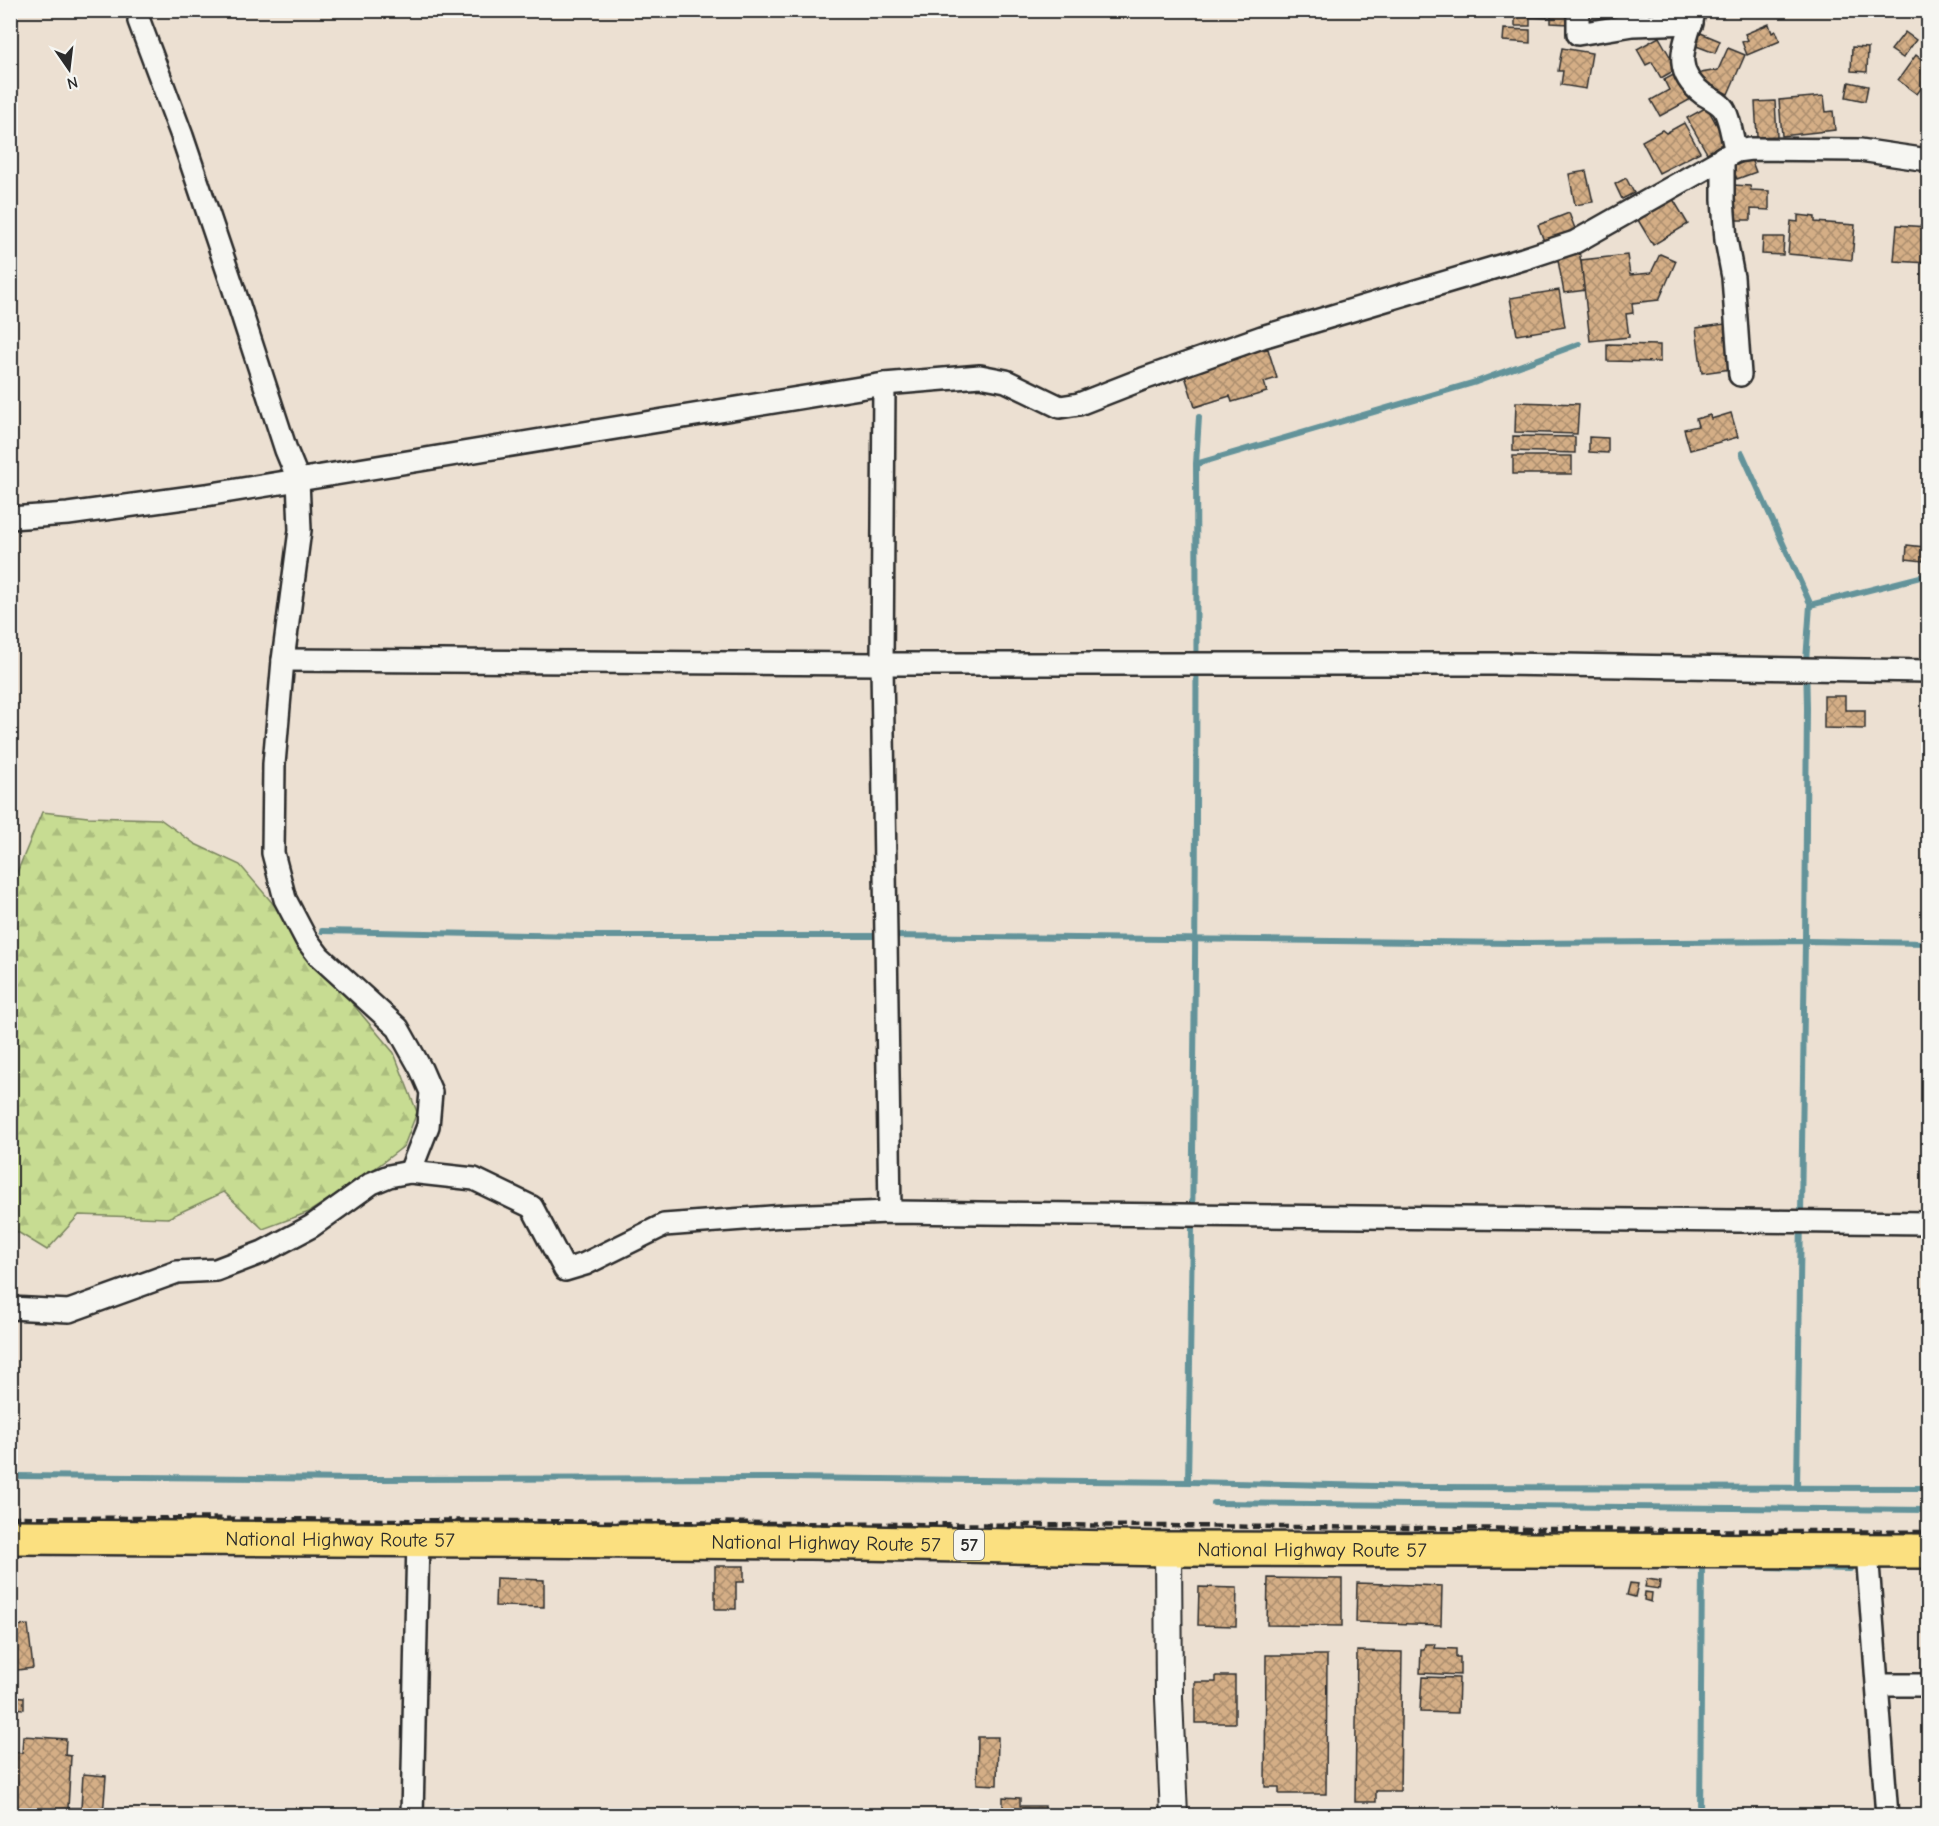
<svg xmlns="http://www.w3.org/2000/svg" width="1939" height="1826" font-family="'Comic Neue',sans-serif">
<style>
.forest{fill:url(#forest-firs);stroke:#79845e;stroke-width:1.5}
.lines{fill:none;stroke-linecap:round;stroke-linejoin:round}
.stream{stroke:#63939a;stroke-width:6}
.building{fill:url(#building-cross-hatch);stroke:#2b2b2b;stroke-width:1.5}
.minor-casing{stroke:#2b2b2b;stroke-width:26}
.tertiary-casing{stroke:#2b2b2b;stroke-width:30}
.trunk-casing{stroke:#2b2b2b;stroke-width:38}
.minor{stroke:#f6f6f2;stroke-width:21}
.tertiary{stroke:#f6f6f2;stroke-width:26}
.trunk{stroke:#fbe080;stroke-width:33}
.rail{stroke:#2b2b2b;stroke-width:4.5;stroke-dasharray:9 4.5;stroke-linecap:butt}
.labels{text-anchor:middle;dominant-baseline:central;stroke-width:6;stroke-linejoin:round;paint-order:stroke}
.shield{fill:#f6f6f2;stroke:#686867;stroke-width:1.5}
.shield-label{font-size:18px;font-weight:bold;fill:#2b2b2b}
.street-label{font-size:20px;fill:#2b2b2b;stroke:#f6f6f2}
</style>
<defs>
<pattern id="forest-firs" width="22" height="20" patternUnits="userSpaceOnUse" patternTransform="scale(1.5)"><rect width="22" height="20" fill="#c7dc92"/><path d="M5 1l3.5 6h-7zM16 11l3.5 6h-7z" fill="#abbd7e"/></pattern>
<pattern id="building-cross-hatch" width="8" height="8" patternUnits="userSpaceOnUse" patternTransform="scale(1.5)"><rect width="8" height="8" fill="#d4ae86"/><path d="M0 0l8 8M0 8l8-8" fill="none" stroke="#ac8e6e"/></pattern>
</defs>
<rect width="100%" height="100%" fill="#ece0d2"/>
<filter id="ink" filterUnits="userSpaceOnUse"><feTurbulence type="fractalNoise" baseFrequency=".0167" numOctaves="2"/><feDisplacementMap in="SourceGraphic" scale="12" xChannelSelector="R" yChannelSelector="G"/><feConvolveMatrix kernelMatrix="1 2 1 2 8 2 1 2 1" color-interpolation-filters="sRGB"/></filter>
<g filter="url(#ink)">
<polygon class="forest" points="42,812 88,817 160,819 195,844 240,865 304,940 351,1002 394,1053 417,1112 404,1146 365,1176 309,1212 263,1229 224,1192 168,1218 79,1215 47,1250 11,1228 11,887"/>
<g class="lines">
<g class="stream">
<polyline points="1742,453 1809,601"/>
<polyline points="1196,464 1199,417"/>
<polyline points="322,931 586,936 886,936 1519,943 1805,941 1928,943"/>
<polyline points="10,1476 369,1479 783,1478 1188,1482 1424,1487 1928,1488"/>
<path d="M 1188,1482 C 1194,1142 1198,803 1196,464 L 1476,382 L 1579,344"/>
<polyline points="1797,1488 1805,941 1807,708 1806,661 1810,605 1928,575"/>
<polyline points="1214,1503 1928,1510"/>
<polyline points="1764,1567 1850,1569"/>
<polyline points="1700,1816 1702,1565 1709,1565"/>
</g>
</g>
<g class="building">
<polygon points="1502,10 1547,10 1547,18 1530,17 1530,26 1515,26 1515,16 1502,16"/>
<polygon points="1551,10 1569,10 1568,24 1551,23"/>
<polygon points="1769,24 1772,33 1776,31 1780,41 1747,55 1742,42 1748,40 1745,34"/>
<polygon points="1504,29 1530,30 1530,43 1503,41"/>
<polygon points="1696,31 1720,41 1715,53 1691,44"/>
<polygon points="1905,32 1916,40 1903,58 1891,50"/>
<polygon points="1659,37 1677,69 1661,78 1652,62 1646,65 1637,49"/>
<polygon points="1852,47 1868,48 1867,72 1851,71"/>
<polygon points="1562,48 1592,53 1586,89 1561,85 1563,71 1558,71"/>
<polygon points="1728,48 1745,55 1728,94 1698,80 1701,73 1718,70"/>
<polygon points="1916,55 1928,64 1928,79 1917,94 1898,80"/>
<polygon points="1679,72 1693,98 1660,116 1651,100 1669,90 1664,80"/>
<polygon points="1849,82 1868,86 1865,101 1846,97"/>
<polygon points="1928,87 1928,100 1922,96"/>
<polygon points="1824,96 1826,112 1833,111 1835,130 1782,136 1779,100"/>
<polygon points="1775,101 1777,136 1757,137 1755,102"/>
<polygon points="1707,107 1726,142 1707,153 1687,118"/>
<polygon points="1684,123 1700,152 1659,173 1642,141 1662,130 1666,133"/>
<polygon points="1751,159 1756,172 1737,179 1732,167"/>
<polygon points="1586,171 1593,202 1575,205 1569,174"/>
<polygon points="1626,178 1634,193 1622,199 1615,184"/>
<polygon points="1733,185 1750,186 1751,190 1769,191 1769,210 1751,209 1751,220 1731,220"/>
<polygon points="1673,199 1688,224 1653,245 1638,220"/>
<polygon points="1569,213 1576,231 1545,244 1538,225"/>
<polygon points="1798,215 1815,217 1815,222 1855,225 1852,260 1788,254 1791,221 1798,222"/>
<polygon points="1897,225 1928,227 1928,263 1894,261"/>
<polygon points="1763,237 1784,237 1783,255 1762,254"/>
<polygon points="1579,251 1586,290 1564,293 1557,255"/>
<polygon points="1660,254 1676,261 1659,300 1632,303 1633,313 1626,314 1629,337 1590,341 1581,260 1627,255 1630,275 1651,273"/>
<polygon points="1559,290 1565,327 1517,335 1510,298"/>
<polygon points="1725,324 1731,369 1702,373 1696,328"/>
<polygon points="1607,344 1660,345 1660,362 1607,361"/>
<polygon points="1262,348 1262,350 1268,349 1277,378 1264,382 1267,392 1232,402 1230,396 1195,407 1184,373"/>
<polygon points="1516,402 1579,404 1577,434 1515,432"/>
<polygon points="1731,413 1738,437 1690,450 1684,429 1698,426 1696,419 1710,415 1711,419"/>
<polygon points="1513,436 1575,437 1575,453 1513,451"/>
<polygon points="1589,437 1608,438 1608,453 1589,452"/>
<rect x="1513" y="456" width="59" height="18"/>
<polygon points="1907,545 1924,547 1923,561 1906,559"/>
<polygon points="1824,696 1845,696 1845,710 1865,710 1865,729 1824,728"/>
<polygon points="715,1566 744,1566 744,1582 736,1582 736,1609 715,1609"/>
<polygon points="496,1578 544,1580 544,1607 495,1606"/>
<polygon points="1268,1578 1342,1579 1342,1626 1267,1625"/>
<polygon points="1647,1579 1660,1581 1659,1589 1645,1587"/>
<polygon points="1357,1583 1442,1586 1441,1625 1356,1622"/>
<polygon points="1630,1583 1638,1584 1635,1597 1627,1595"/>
<polygon points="1199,1587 1237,1588 1236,1626 1198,1625"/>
<polygon points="1645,1592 1652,1593 1651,1602 1644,1600"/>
<polygon points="28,1625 33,1668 10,1671 10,1627"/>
<polygon points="1425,1644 1435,1644 1434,1648 1456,1649 1456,1657 1460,1657 1460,1675 1420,1673 1421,1649 1424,1649"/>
<polygon points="1357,1651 1402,1652 1400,1791 1376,1791 1376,1802 1355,1802"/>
<polygon points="1266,1655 1327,1655 1326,1794 1279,1794 1279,1787 1265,1787"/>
<polygon points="1216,1676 1235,1676 1235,1723 1195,1723 1195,1682 1216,1682"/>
<polygon points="1422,1677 1459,1678 1458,1713 1420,1712"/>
<polygon points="10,1696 24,1697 24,1709 10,1708"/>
<polygon points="23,1736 66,1739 65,1755 71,1756 68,1808 81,1808 83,1774 106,1776 103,1816 10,1816 10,1752 22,1753"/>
<polygon points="978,1737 998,1737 997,1785 977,1784"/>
<polygon points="1003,1797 1020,1798 1020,1806 1045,1806 1044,1816 1003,1816"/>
<polygon points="1202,1812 1225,1813 1225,1816 1202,1816"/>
</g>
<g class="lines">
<defs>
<g id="minor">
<polyline points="1578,10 1578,34 1633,25 1692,23"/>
<path d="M 1695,10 C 1686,43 1669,69 1703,94 C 1710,98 1722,104 1725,111 C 1731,123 1732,139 1736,151"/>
<polyline points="139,21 182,136 233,287 286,450 298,479 300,530 283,660 274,764 273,853 285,899 306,939 319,956 398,1028 421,1069 431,1092 428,1126 410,1172"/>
<polyline points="1723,157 1723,200 1726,240 1733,277 1740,375"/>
<polyline points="884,384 882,664 890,1212"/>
<polyline points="10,518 68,514 206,495 884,384 980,376 1006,381 1060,407 1079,404 1143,379 1262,337 1523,259 1575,242 1736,151 1751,149 1860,150 1928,160"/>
<polyline points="283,660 882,664 1499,664 1928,671"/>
<polyline points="10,1308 69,1311 177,1272 216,1270 263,1252 312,1226 372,1183 389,1176 410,1172 474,1179 532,1207 565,1270 585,1264 664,1225 784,1216 890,1212 1928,1223"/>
<polyline points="1867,1551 1887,1816"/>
<polyline points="1878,1685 1928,1685"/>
<polyline points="412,1816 418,1539"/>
</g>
<polyline id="tertiary" points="1168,1549 1169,1698 1174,1816"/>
<g id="trunk">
<path id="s1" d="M 10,1537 L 810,1542 L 1168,1549 L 1928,1551"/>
</g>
</defs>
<use href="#minor" class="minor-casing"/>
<use href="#tertiary" class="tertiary-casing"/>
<use href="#trunk" class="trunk-casing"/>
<use href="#minor" class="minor"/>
<use href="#tertiary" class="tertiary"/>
<use href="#trunk" class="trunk"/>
<polyline class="rail" points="10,1517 1928,1532"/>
</g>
</g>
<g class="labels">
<rect class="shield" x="954" y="1530" width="30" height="30" rx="4.5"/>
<g class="shield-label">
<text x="969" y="1545">57</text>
</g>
<g class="street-label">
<text stroke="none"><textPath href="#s1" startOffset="330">National Highway Route 57</textPath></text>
<text stroke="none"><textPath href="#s1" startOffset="816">National Highway Route 57</textPath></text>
<text stroke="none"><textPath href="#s1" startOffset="1302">National Highway Route 57</textPath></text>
</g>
</g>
<rect width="1939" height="1826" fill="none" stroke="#f6f6f2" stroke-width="36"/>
<rect x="18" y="18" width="1903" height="1790" fill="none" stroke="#2b2b2b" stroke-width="2" filter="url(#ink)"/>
<g transform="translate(69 69) rotate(166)" stroke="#f6f6f2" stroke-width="4.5" paint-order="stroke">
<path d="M0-4.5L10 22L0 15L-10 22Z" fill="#2b2b2b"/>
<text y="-9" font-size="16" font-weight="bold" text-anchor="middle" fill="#2b2b2b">N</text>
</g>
</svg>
